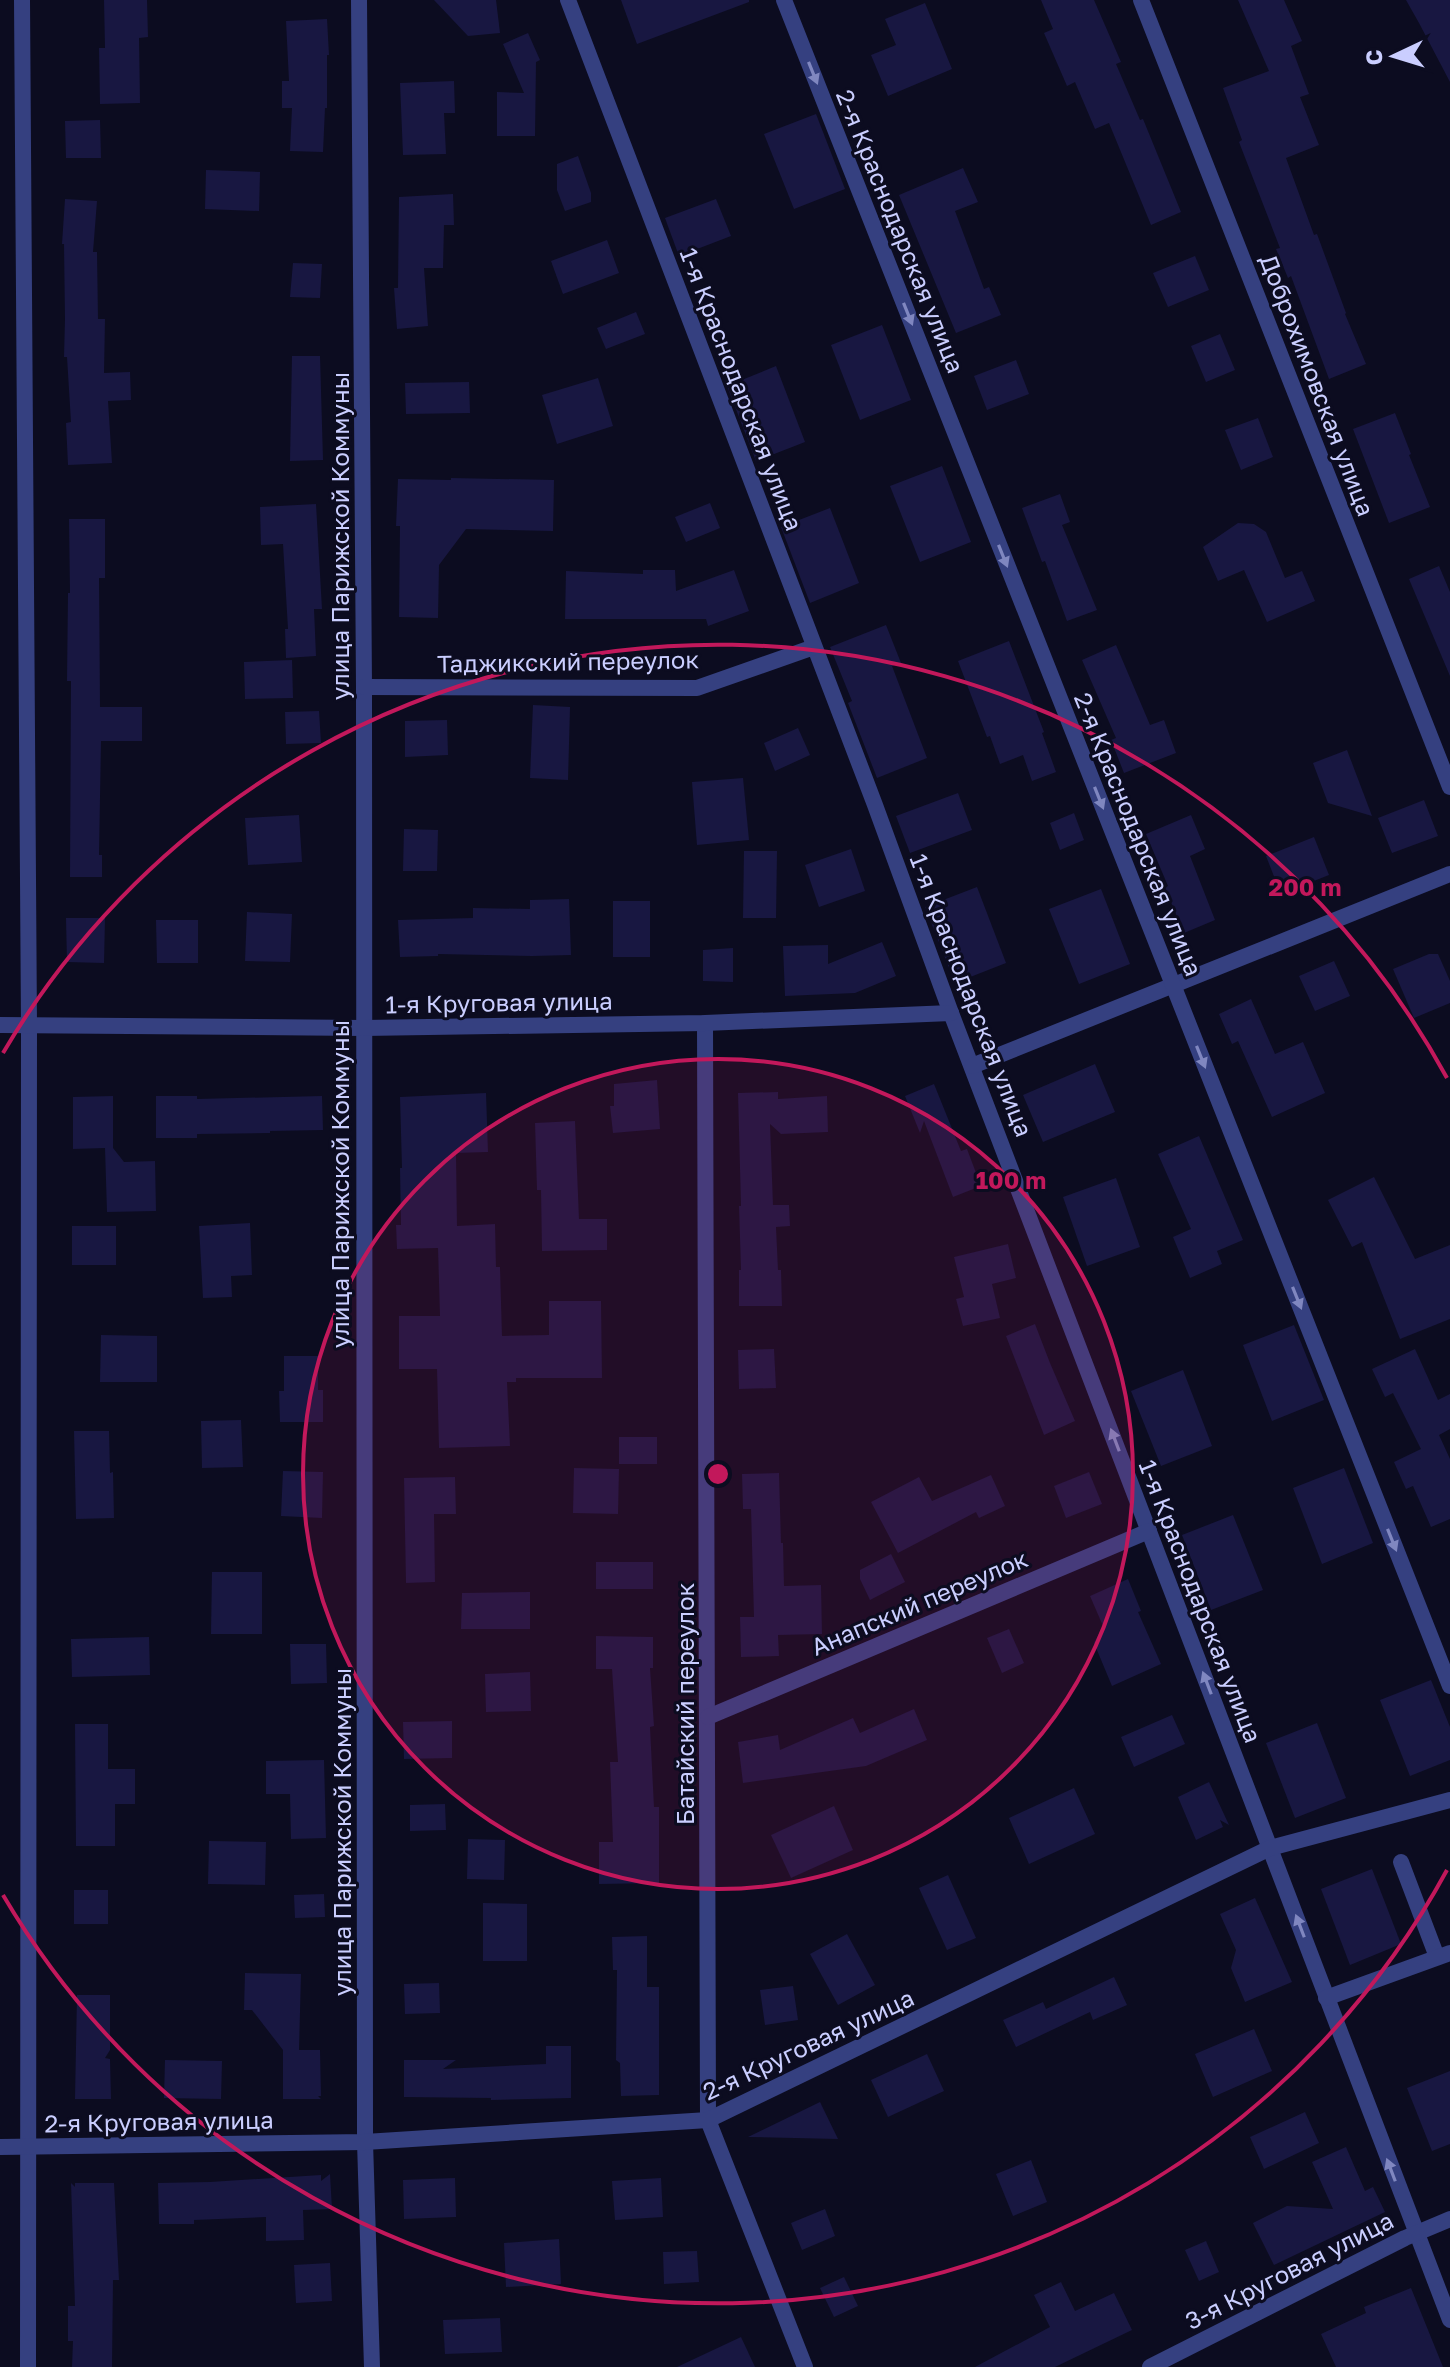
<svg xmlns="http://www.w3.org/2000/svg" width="1450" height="2367" font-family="'Golos Text',sans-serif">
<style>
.building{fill:#181741}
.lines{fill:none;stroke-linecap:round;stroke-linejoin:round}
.minor{stroke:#354080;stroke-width:16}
.tertiary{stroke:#354080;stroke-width:16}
.oneway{fill:#8087c0}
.ring{fill:none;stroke:#c2185b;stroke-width:4}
.labels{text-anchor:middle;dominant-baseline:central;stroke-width:6;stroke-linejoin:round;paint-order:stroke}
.street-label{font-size:24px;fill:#caceff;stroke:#0c0c20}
.centre{fill:#c2185b;stroke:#0c0c20;stroke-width:4}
.ring-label{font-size:24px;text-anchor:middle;font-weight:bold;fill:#c2185b;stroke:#0c0c20;stroke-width:6;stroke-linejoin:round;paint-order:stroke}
</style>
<rect width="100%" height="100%" fill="#0c0c20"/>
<g class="building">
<polygon points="104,0 147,0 148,37 139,38 140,103 100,104 99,48 105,48"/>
<polygon points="434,0 496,0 500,33 468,36"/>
<polygon points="621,0 749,0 749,2 637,44"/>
<polygon points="1041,0 1094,0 1121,62 1116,64 1140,120 1143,119 1181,212 1151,225 1109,123 1095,129 1075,82 1067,86 1044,33 1053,29"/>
<polygon points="1238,0 1284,0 1302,41 1291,46 1309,94 1300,97 1319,145 1286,158 1314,235 1317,234 1346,313 1345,314 1366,364 1329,379 1291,276 1288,278 1276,249 1280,248 1239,142 1242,140 1223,88 1269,71"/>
<polygon points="1406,0 1450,0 1450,82 1419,23"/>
<polygon points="925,3 952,69 888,96 871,55 896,45 885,19"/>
<polygon points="327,19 329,55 327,55 327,108 325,108 323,152 290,151 292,108 282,108 282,81 289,81 286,21"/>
<polygon points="528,33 540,60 536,62 535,136 497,136 497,92 524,93 503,44"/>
<polygon points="454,81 455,113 444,113 446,154 403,155 400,83"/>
<polygon points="816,114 845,189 794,209 764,134"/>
<polygon points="100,120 101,158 66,158 65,121"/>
<polygon points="578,156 591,193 591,202 565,211 557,190 557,164"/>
<polygon points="963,168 978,202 955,211 984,289 989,287 1001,315 956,333 899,195"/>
<polygon points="206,170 260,172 259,211 205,209"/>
<polygon points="453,194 454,225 444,225 443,268 424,268 428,326 397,329 394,288 398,288 399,197"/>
<polygon points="65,199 97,201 93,252 97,252 98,319 105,319 104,373 130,372 131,400 108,401 112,463 68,465 66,423 71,422 67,357 64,357 65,319 64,244 62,244"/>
<polygon points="716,199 731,236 679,256 665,218"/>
<polygon points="607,240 619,273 563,294 551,261"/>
<polygon points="1195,256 1209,290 1168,307 1153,273"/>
<polygon points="293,263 322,264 320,298 290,297"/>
<polygon points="636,312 645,334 606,349 597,328"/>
<polygon points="882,325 911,400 860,420 831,345"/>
<polygon points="1220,334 1235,370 1206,382 1191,346"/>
<polygon points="292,356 320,356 323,460 290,461"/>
<polygon points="1016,360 1029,394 987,410 974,376"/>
<polygon points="776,366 805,442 756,461 727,386"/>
<polygon points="598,378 613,426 557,444 542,395"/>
<polygon points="469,382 470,413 406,414 405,383"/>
<polygon points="1395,413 1411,454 1409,455 1430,507 1389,523 1353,429"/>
<polygon points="1258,418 1273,457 1241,470 1225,430"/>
<polygon points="942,466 971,542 920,562 890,486"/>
<polygon points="451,478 554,480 553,531 466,529 439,565 438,618 399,617 400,526 396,526 398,479 451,480"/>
<polygon points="1060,494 1070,522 1062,525 1097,610 1067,621 1045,561 1042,562 1022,508"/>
<polygon points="710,503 720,528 686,542 675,517"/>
<polygon points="316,504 322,609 314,609 316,656 286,658 285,629 288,629 283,544 261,545 260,507"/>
<polygon points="830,508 859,583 810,603 781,527"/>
<polygon points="69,519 105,519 105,578 99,578 100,707 142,707 142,741 101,741 99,855 102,855 102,877 70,877 71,681 67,681 68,593 70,593"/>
<polygon points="1238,523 1254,524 1266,532 1285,578 1302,571 1315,601 1267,622 1244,570 1218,581 1203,547"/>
<polygon points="1439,566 1450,592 1450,676 1409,579"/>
<polygon points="643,570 675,570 676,591 734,570 749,611 708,626 706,619 565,619 566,571 643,574"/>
<polygon points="886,625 901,663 892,666 927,758 877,778 848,703 852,701 830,647"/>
<polygon points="1009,641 1044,732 1042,733 1056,772 1032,781 1023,755 1000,764 990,736 987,737 958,661"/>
<polygon points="1116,645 1150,725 1164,720 1176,753 1124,773 1111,740 1116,738 1082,660"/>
<polygon points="292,660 293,698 245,699 244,662"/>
<polygon points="533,705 570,707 568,780 530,778"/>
<polygon points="319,711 321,743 286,744 285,712"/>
<polygon points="447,720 448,755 405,757 405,721"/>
<polygon points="798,728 810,755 775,771 764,743"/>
<polygon points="1347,750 1372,816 1328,803 1313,763"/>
<polygon points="743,778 749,840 697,845 692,782"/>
<polygon points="958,793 972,830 910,853 896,816"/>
<polygon points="1424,800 1438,836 1392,853 1378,818"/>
<polygon points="1074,813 1084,840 1060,850 1050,823"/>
<polygon points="299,815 302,862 248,865 245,818"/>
<polygon points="1191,815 1205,849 1190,856 1215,920 1184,933 1165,888 1168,886 1146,834"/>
<polygon points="404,829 438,830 437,871 403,871"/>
<polygon points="1314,837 1329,875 1281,894 1266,856"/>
<polygon points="851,849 865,891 819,907 805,865"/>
<polygon points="744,851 777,851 776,918 743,918"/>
<polygon points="977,887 1006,963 955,983 925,907"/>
<polygon points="1101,889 1130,964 1079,984 1049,909"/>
<polygon points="569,899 571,955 532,956 438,954 438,956 400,957 398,920 473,918 473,908 530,909 530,900"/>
<rect x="613" y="901" width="37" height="56"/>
<polygon points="247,912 292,914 290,962 245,961"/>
<polygon points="66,918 105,918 104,963 67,962"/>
<polygon points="156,920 198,920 198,963 157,963"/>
<polygon points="882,942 896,976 855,993 785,996 783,946 828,945 828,964"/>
<polygon points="733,948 733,982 703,981 703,950"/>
<polygon points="1429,954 1438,954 1450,981 1450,1003 1414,1018 1393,969"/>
<polygon points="1334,961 1350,996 1315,1011 1299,976"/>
<polygon points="1251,999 1275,1054 1303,1042 1325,1093 1272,1117 1238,1041 1232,1044 1219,1014"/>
<polygon points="1095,1064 1115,1112 1043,1142 1023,1095"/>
<polygon points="657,1080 660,1129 613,1133 610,1106 614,1106 614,1084"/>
<polygon points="934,1084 961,1151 967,1149 981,1186 953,1197 924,1121 920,1133 905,1096"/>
<polygon points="778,1092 778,1099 827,1096 828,1132 781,1134 770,1124 773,1205 789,1205 790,1226 776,1227 778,1270 781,1270 782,1306 739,1306 739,1270 741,1270 739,1206 741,1206 738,1093"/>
<polygon points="486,1093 488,1152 456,1153 457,1226 495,1224 496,1267 500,1267 502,1336 549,1335 549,1301 601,1301 602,1378 516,1378 516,1382 507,1382 510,1446 439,1448 437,1369 399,1369 399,1316 440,1316 438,1248 397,1249 396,1225 401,1225 400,1168 402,1168 400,1097"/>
<polygon points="113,1096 113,1148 124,1162 155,1161 156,1211 107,1212 105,1148 73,1149 73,1097"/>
<polygon points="156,1096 197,1096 197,1099 322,1096 323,1130 270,1131 270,1133 197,1134 197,1138 156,1138"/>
<polygon points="575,1121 579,1219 607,1219 607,1250 542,1251 541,1190 537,1190 535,1123"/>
<polygon points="1199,1136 1243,1240 1217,1251 1222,1264 1190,1278 1173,1237 1191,1229 1158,1154"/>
<polygon points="1374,1177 1415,1259 1450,1245 1450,1319 1400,1339 1362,1242 1352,1247 1328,1200"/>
<polygon points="1116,1178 1140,1247 1087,1266 1063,1197"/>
<polygon points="250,1223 252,1275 231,1276 232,1297 203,1298 199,1226"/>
<rect x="72" y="1226" width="44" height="39"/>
<polygon points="1008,1244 1016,1278 992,1284 1000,1318 963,1326 956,1299 964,1297 954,1257"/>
<polygon points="1035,1324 1050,1363 1075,1421 1044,1435 1006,1336"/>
<polygon points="1294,1325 1324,1400 1272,1421 1243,1345"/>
<polygon points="101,1335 157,1336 157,1382 100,1382"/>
<polygon points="774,1349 776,1388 739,1389 738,1350"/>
<polygon points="1415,1349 1438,1400 1450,1394 1450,1429 1439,1435 1450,1459 1450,1519 1431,1527 1413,1486 1406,1489 1394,1462 1421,1449 1393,1393 1385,1397 1372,1369"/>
<polygon points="284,1356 318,1356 318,1390 323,1390 323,1422 280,1422 279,1391 284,1391"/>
<polygon points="1183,1370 1212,1446 1161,1466 1131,1391"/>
<polygon points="241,1420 243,1467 202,1468 201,1421"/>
<polygon points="74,1431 109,1431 110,1473 113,1472 114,1518 76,1519"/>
<rect x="619" y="1437" width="38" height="27"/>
<polygon points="574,1468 619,1469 618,1514 573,1513"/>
<polygon points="1344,1468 1373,1543 1322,1564 1293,1488"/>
<polygon points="283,1471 323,1472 322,1518 281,1516"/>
<polygon points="1089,1472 1102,1504 1066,1518 1054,1486"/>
<polygon points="779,1473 781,1543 783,1543 784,1586 821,1585 822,1634 778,1635 779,1656 741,1657 740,1617 754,1617 751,1509 743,1509 742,1474"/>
<polygon points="991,1475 1005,1506 979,1518 976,1512 898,1553 871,1502 919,1477 932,1501"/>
<polygon points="455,1477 456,1514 434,1514 435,1582 406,1583 404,1478"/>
<polygon points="1233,1515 1263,1590 1211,1610 1182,1535"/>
<polygon points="891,1554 905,1582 870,1600 860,1579 860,1570"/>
<rect x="596" y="1562" width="57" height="27"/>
<polygon points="212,1572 262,1572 262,1634 211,1634"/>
<polygon points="1128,1579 1141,1611 1138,1612 1161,1664 1112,1686 1094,1643 1103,1626 1090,1596"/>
<polygon points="530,1592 530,1629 461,1629 462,1593"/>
<polygon points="1009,1629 1024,1663 1002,1673 987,1638"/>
<polygon points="596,1636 653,1637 653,1668 650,1668 654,1726 650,1727 654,1807 659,1807 659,1883 599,1884 599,1842 613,1842 610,1762 618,1762 612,1669 596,1669"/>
<polygon points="149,1637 150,1675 72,1677 71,1639"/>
<polygon points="290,1644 326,1644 327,1683 291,1684"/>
<polygon points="530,1672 531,1711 486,1712 485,1674"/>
<polygon points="1431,1680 1450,1727 1450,1760 1410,1776 1380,1700"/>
<polygon points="914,1709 927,1740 866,1766 743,1783 738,1742 778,1735 780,1750 853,1718 860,1733"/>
<polygon points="1172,1715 1185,1744 1134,1767 1121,1737"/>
<polygon points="452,1721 452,1758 404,1759 403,1722"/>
<polygon points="1317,1723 1346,1798 1295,1818 1266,1743"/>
<polygon points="75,1724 108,1724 108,1769 135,1769 135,1804 115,1804 115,1846 76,1846"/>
<polygon points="324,1760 326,1838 291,1839 290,1794 266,1794 266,1761"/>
<polygon points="1209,1782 1229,1825 1220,1820 1223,1827 1196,1840 1178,1797"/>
<polygon points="1074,1788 1095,1834 1029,1864 1009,1818"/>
<polygon points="445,1804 446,1830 410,1831 410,1805"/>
<polygon points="834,1806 853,1850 791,1878 771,1835"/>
<polygon points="468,1839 505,1840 504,1880 467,1879"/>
<polygon points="209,1841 266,1842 265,1885 208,1884"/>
<polygon points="1372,1869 1401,1944 1350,1965 1321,1889"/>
<polygon points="948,1875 976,1938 947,1950 919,1888"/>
<rect x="74" y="1890" width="34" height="34"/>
<polygon points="324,1894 325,1917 295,1918 294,1895"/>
<polygon points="1255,1898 1292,1982 1245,2002 1231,1968 1236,1950 1220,1914"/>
<polygon points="483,1903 527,1904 527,1961 483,1961"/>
<polygon points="847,1934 875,1985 838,2005 810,1954"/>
<polygon points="647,1936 647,1987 659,1987 659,2095 621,2096 620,2063 616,2060 617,1970 613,1970 612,1937"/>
<polygon points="245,1973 301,1974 299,2050 320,2050 321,2096 318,2096 321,2099 283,2099 283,2050 252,2010 244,2010"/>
<polygon points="1114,1977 1127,2005 1093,2020 1090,2012 1016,2047 1003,2020 1043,2002 1046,2009"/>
<polygon points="439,1983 440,2013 405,2014 404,1984"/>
<polygon points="793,1986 798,2020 765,2025 760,1990"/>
<polygon points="77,1995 110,1995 110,2050 105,2058 110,2059 111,2099 75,2099"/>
<polygon points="1254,2029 1272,2071 1213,2097 1195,2054"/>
<polygon points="546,2046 571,2046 571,2098 491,2100 491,2098 404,2097 404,2060 456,2060 443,2069 546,2064"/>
<polygon points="927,2054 944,2091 888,2117 871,2080"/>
<polygon points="165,2060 222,2061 221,2099 164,2098"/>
<polygon points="1450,2071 1450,2144 1432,2151 1407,2088"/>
<polygon points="820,2102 838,2139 748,2137"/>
<polygon points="1305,2112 1319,2143 1264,2169 1250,2137"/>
<polygon points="1346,2147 1365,2191 1373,2187 1385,2212 1274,2265 1253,2223 1287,2206 1333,2209 1312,2162"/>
<polygon points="1031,2160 1047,2202 1013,2216 996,2174"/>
<polygon points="330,2174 332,2209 303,2210 304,2240 266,2241 266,2217 194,2220 194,2224 159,2224 158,2183 210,2182 321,2175 321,2181"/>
<polygon points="455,2178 456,2217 404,2219 403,2180"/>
<polygon points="661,2178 663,2217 615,2220 612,2181"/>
<polygon points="71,2183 75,2187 75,2183 114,2183 119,2280 113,2280 112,2367 72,2367 73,2341 68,2341 68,2306 75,2306"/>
<polygon points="825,2209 835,2236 802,2250 791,2223"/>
<polygon points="559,2239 561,2284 506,2287 504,2243"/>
<polygon points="1206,2241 1219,2272 1199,2281 1185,2250"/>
<polygon points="697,2251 699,2282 664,2284 663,2252"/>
<polygon points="330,2263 332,2301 296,2303 294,2265"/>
<polygon points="844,2277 858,2306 834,2317 820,2288"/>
<polygon points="1061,2282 1075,2311 1114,2293 1132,2330 1055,2367 975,2367 1050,2327 1034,2295"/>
<polygon points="1411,2288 1443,2367 1336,2367 1321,2334 1366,2313 1364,2307"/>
<polygon points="500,2318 502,2352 445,2354 443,2320"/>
<polygon points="741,2337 755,2367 677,2367"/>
</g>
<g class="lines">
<g class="minor">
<polyline points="22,0 29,1025 28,2367"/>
<polyline points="359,0 364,687 365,2142 372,2367"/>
<polyline points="568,0 875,805 951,1013 1450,2320"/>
<polyline points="1141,0 1450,787"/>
<polyline points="364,687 697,688 814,647"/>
<polyline points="705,1023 708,2120 805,2367"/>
<polyline points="0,1025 363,1028 705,1023 951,1013"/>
<polyline points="972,1066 1450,874"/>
<polyline points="708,1717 1149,1531"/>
<polyline points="1401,1862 1437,1957"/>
<polyline points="1326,1998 1450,1953"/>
<polyline points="0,2147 365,2142 708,2120 1270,1848 1450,1800"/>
<polyline points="1150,2367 1405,2238 1450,2219"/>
</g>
<polyline class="tertiary" points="784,0 1450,1686"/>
</g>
<defs><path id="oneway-solid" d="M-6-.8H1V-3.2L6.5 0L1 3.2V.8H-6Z" transform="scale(2)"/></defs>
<g class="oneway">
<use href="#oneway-solid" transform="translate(813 73) rotate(68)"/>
<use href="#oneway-solid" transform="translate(908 314) rotate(68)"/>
<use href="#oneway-solid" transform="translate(1003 556) rotate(68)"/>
<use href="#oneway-solid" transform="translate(1099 798) rotate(68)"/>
<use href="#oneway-solid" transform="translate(1201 1057) rotate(68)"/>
<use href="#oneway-solid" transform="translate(1297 1298) rotate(68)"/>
<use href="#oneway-solid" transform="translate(1115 1440) rotate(-111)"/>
<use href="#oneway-solid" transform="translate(1392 1540) rotate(68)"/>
<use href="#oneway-solid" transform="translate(1207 1683) rotate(-111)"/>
<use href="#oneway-solid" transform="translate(1300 1926) rotate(-111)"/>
<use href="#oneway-solid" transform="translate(1391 2170) rotate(-111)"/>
</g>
<circle cx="718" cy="1474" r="415" fill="#c2185b" fill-opacity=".12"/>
<g class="ring">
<circle cx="718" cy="1474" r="415"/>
<path d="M1447 1870A830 830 0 0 1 3 1895M3 1053A830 830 0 0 1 1447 1078"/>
</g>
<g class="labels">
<g class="street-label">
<text transform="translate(901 231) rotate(68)">2-я Краснодарская улица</text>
<text transform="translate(1318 385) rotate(69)">Доброхимовская улица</text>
<text transform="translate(742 389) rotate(69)">1-я Краснодарская улица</text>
<text transform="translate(339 536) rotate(-90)">улица Парижской Коммуны</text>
<text transform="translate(568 661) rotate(-1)">Таджикский переулок</text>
<text transform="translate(1139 834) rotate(68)">2-я Краснодарская улица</text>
<text transform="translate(972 995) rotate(69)">1-я Краснодарская улица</text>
<text transform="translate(499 1002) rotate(-1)">1-я Круговая улица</text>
<text transform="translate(339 1184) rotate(-90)">улица Парижской Коммуны</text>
<text transform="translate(1201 1601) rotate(69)">1-я Краснодарская улица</text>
<text transform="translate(919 1602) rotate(-23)">Анапский переулок</text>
<text transform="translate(684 1704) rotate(-90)">Батайский переулок</text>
<text transform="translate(341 1832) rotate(-90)">улица Парижской Коммуны</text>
<text transform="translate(808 2044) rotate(-25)">2-я Круговая улица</text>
<text transform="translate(159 2121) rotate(-1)">2-я Круговая улица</text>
<text transform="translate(1289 2270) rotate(-27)">3-я Круговая улица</text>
</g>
</g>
<circle cx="718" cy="1474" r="12" class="centre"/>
<g class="ring-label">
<text x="1305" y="896">200 m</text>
<text x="1011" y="1189">100 m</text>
</g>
<g transform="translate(1394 56) rotate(266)" stroke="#0c0c20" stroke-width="6" paint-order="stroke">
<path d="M0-6L14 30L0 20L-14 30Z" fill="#caceff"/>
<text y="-12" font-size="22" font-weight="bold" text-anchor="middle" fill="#caceff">С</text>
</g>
</svg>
